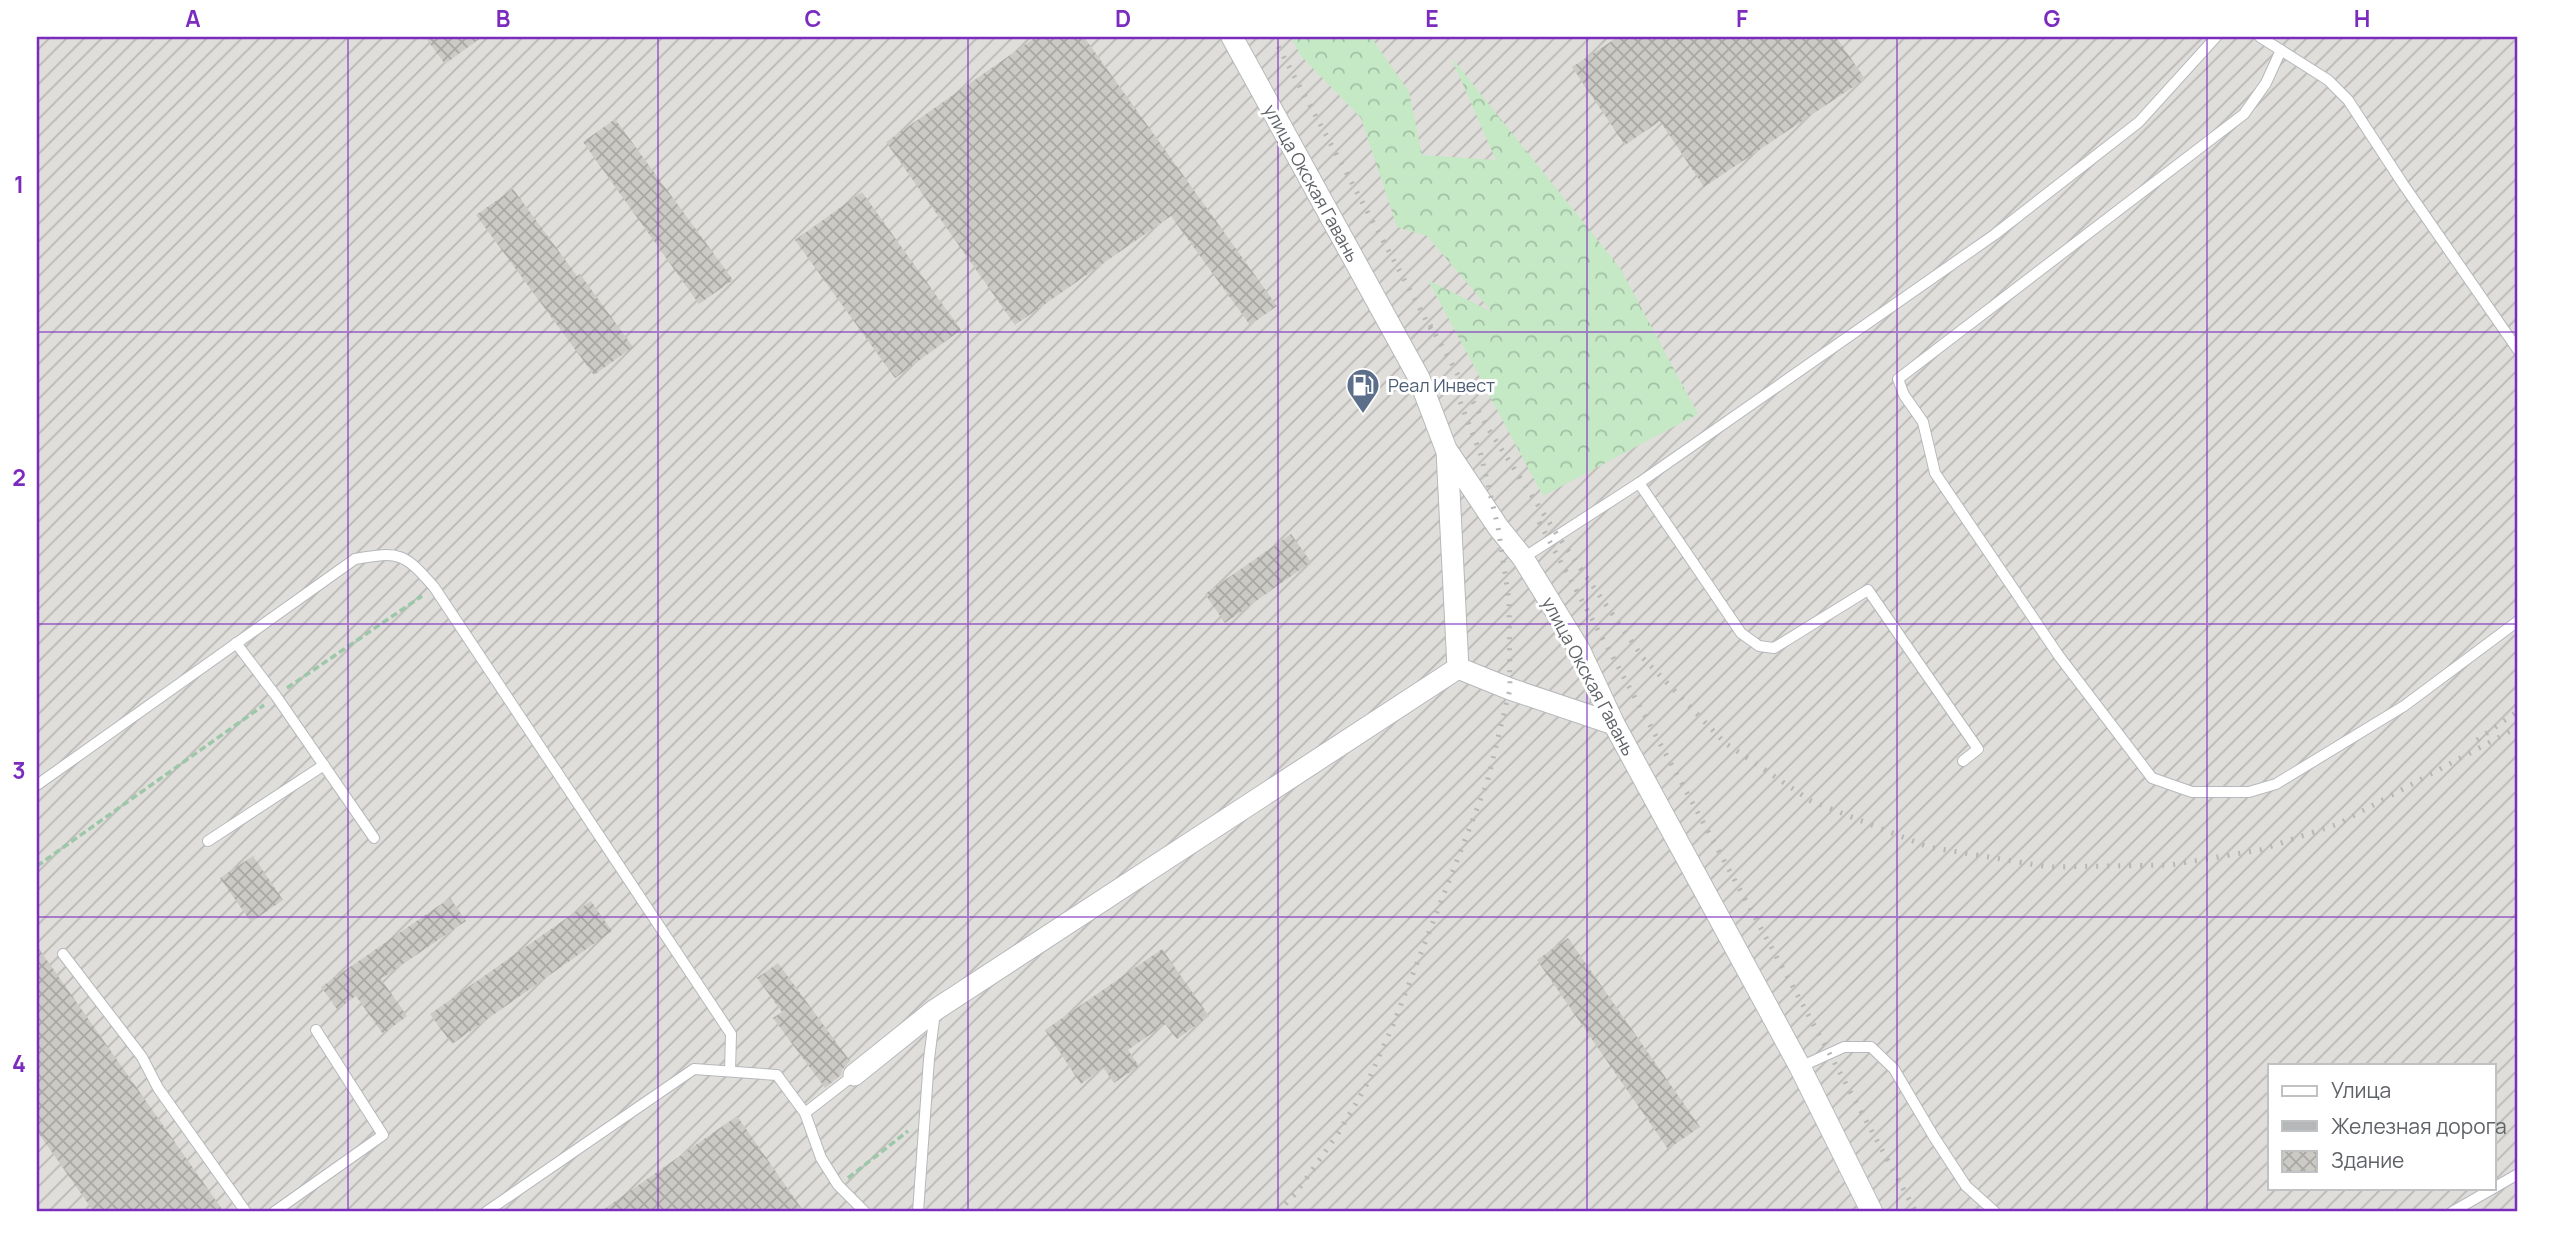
<svg xmlns="http://www.w3.org/2000/svg" width="2555" height="1249" font-family="Manrope,sans-serif">
<style>
.industrial{fill:url(#industrial-furrows);fill-rule:evenodd}
.forest{fill:url(#forest-crowns)}
.building{fill:url(#building-cross-hatch)}
.lines{fill:none;stroke-linecap:round;stroke-linejoin:round}
.lane-casing{stroke:#b5b8bc;stroke-width:12}
.street-casing{stroke:#b5b8bc;stroke-width:23}
.path{stroke:#9cc7a9;stroke-width:3.5;stroke-dasharray:7 3.5;stroke-linecap:butt}
.lane{stroke:#fff;stroke-width:10}
.street{stroke:#fff;stroke-width:21}
.rail{stroke:#b6b7b8;stroke-width:5;stroke-dasharray:2 9;stroke-linecap:butt}
.grid{fill:none;stroke:#7b2cbf;stroke-width:2;stroke-opacity:0.55}
.labels{text-anchor:middle;dominant-baseline:central;stroke-width:6;stroke-linejoin:round;paint-order:stroke}
.street-label{font-size:18px;fill:#5f6368;stroke:#fff}
.service-label{font-size:18px;fill:#4e5e75;stroke:#fff;text-anchor:start}
.neatline{fill:none;stroke:#7b2cbf;stroke-width:2.5}
.grid-label{font-size:23px;text-anchor:middle;font-weight:bold;fill:#7b2cbf}
</style>
<defs>
<pattern id="industrial-furrows" width="10" height="10" patternUnits="userSpaceOnUse" patternTransform="scale(1.75)"><rect width="10" height="10" fill="#e0deda"/><path d="M-1 1l2-2M0 10L10 0M9 11l2-2" fill="none" stroke="#b9b8b5"/></pattern>
<pattern id="forest-crowns" width="20" height="18" patternUnits="userSpaceOnUse" patternTransform="scale(1.75)"><rect width="20" height="18" fill="#c5e8c5"/><path d="M2 6a3 3 0 1 1 6 0M12 15a3 3 0 1 1 6 0" fill="none" stroke="#a3c0a4"/></pattern>
<pattern id="building-cross-hatch" width="8" height="8" patternUnits="userSpaceOnUse" patternTransform="scale(1.75)"><rect width="8" height="8" fill="#cccac5"/><path d="M0 0l8 8M0 8l8-8" fill="none" stroke="#a9a8a4"/></pattern>
</defs>
<rect width="100%" height="100%" fill="#f1efe8"/>
<path class="industrial" d="M 37,37 L 2518,37 L 2518,1212 L 37,1212 ZM 2270,1065 L 2494,1065 L 2494,1188 L 2270,1188 Z"/>
<polygon class="forest" points="1291,37 1371,37 1409,92 1422,155 1496,160 1451,57 1620,268 1698,414 1543,496 1428,280 1492,312 1427,236 1397,227 1361,118 1301,56"/>
<g class="building">
<polygon points="425,37 482,37 445,64"/>
<polygon points="1036,37 1084,37 1277,306 1250,325 1171,216 1015,325 886,142"/>
<polygon points="1618,37 1836,37 1865,79 1704,187 1660,121 1625,145 1572,67"/>
<polygon points="615,119 733,280 699,304 583,142"/>
<polygon points="513,189 577,276 580,274 633,347 594,375 476,215"/>
<polygon points="862,192 961,330 895,378 795,240"/>
<polygon points="1291,534 1311,562 1225,623 1205,594"/>
<polygon points="253,856 283,900 251,922 220,878"/>
<polygon points="450,898 466,921 381,979 407,1016 383,1034 356,996 337,1009 321,987"/>
<polygon points="591,901 612,931 452,1044 430,1014"/>
<polygon points="1568,938 1700,1127 1668,1149 1537,960"/>
<polygon points="37,946 224,1212 94,1212 37,1131"/>
<polygon points="1162,949 1209,1016 1177,1039 1165,1024 1128,1050 1139,1066 1114,1083 1103,1067 1081,1084 1045,1030"/>
<polygon points="778,963 850,1061 842,1070 841,1075 825,1088 773,1018 782,1012 757,978"/>
<polygon points="737,1116 804,1212 600,1212"/>
</g>
<g class="lines">
<defs>
<g id="lane">
<polyline points="2260,37 2328,80 2348,100 2403,184 2518,350"/>
<polyline points="2281,50 2266,83 2244,114 1898,379 1904,395 1923,422 1935,473 2059,656 2152,778 2192,792 2249,792 2276,784 2404,706 2518,621"/>
<polyline points="1639,483 1741,633 1759,646 1774,648 1868,590 1978,749 1963,761"/>
<polyline points="1523,558 1639,483 1994,235 2139,122 2216,37"/>
<polyline points="236,643 276,696 374,838"/>
<path d="M 37,785 L 355,559 C 400,551 404,553 434,587 L 731,1034 L 730,1071"/>
<polyline points="208,841 324,765"/>
<polyline points="63,954 142,1057 158,1088 246,1212"/>
<polyline points="1800,1067 1844,1047 1871,1047 1894,1069 1934,1137 1966,1186 1995,1212"/>
<polyline points="805,1113 821,1158 838,1185 865,1212"/>
<polyline points="274,1212 383,1135 316,1030"/>
<polyline points="486,1212 694,1069 777,1075 805,1113 854,1075"/>
<polyline points="918,1212 929,1059 935,1012"/>
<polyline points="2452,1212 2518,1174"/>
</g>
<g id="street">
<polyline points="1232,37 1419,378 1446,449 1498,527 1523,558 1580,651 1614,724 1800,1067 1872,1212"/>
<polyline points="1458,668 1510,689 1614,724"/>
<polyline points="854,1075 935,1010 1458,668 1447,451"/>
</g>
</defs>
<use href="#lane" class="lane-casing"/>
<use href="#street" class="street-casing"/>
<g class="path">
<polyline points="287,688 422,596"/>
<polyline points="37,866 264,705"/>
<polyline points="848,1178 908,1131"/>
</g>
<use href="#lane" class="lane"/>
<use href="#street" class="street"/>
<g class="rail">
<polyline points="1273,37 1433,333"/>
<polyline points="1430,325 1489,430 1558,536 1643,658 1725,743 1811,801 1928,847 2049,867 2170,865 2260,850 2338,824 2518,727"/>
<polyline points="1539,522 1916,1212"/>
<polyline points="2477,740 2518,711"/>
<polyline points="1278,1212 1296,1193 1339,1132 1365,1088 1393,1025 1487,783 1510,689 1509,600 1498,527 1481,455 1450,376"/>
</g>
</g>
<path class="grid" d="M 348,37 L 348,1212M 658,37 L 658,1212M 968,37 L 968,1212M 1278,37 L 1278,1212M 1587,37 L 1587,1212M 1897,37 L 1897,1212M 2207,37 L 2207,1212M 37,332 L 2518,332M 37,624 L 2518,624M 37,917 L 2518,917"/>
<defs>
<symbol id="fuel-pin" viewBox="-11 -11 22 30"><path d="M0 17L-7.5 6A9.5 9.5 0 1 1 7.5 6Z" fill="#5c6f8a" stroke="#fff"/><path d="M-5.5-6h7V0h2V4h1.3V-2.5L3-4.5l.8-.8L6-3V5H2.5V1h-1V6h-7ZM-4.2-4.7v3.2H.2V-4.7Z" fill="#fff"/></symbol>
</defs>
<g fill-rule="evenodd">
<use href="#fuel-pin" x="1344" y="366" width="38" height="52"/>
</g>
<g class="labels">
<g class="street-label">
<text transform="translate(1312 183) rotate(61)">улица Окская Гавань</text>
<text transform="translate(1589 676) rotate(62)">улица Окская Гавань</text>
</g>
<g class="service-label">
<text x="1388" y="385">Реал Инвест</text>
</g>
</g>
<rect width="2555" height="1249" fill="none" stroke="#ffffff" stroke-width="77"/>
<rect x="2268" y="1064" width="228" height="126" fill="#ffffff" stroke="#bfc1c3" stroke-width="2"/>
<rect x="2282" y="1086" width="35" height="10" fill="#ffffff" stroke="#bfc1c3" stroke-width="2"/>
<text x="2331" y="1098" font-size="21" fill="#5f6368">Улица</text>
<rect x="2282" y="1121" width="35" height="10" fill="#b6b7b8" stroke="#bfc1c3" stroke-width="2"/>
<text x="2331" y="1134" font-size="21" fill="#5f6368">Железная дорога</text>
<rect x="2282" y="1151" width="35" height="21" fill="url(#building-cross-hatch)" stroke="#bfc1c3" stroke-width="2"/>
<text x="2331" y="1168" font-size="21" fill="#5f6368">Здание</text>
<rect x="38" y="38" width="2478" height="1172" class="neatline"/>
<g class="grid-label">
<text x="193" y="27">A</text>
<text x="503" y="27">B</text>
<text x="813" y="27">C</text>
<text x="1123" y="27">D</text>
<text x="1432" y="27">E</text>
<text x="1742" y="27">F</text>
<text x="2052" y="27">G</text>
<text x="2362" y="27">H</text>
<text x="19" y="193">1</text>
<text x="19" y="486">2</text>
<text x="19" y="779">3</text>
<text x="19" y="1072">4</text>
</g>
</svg>
